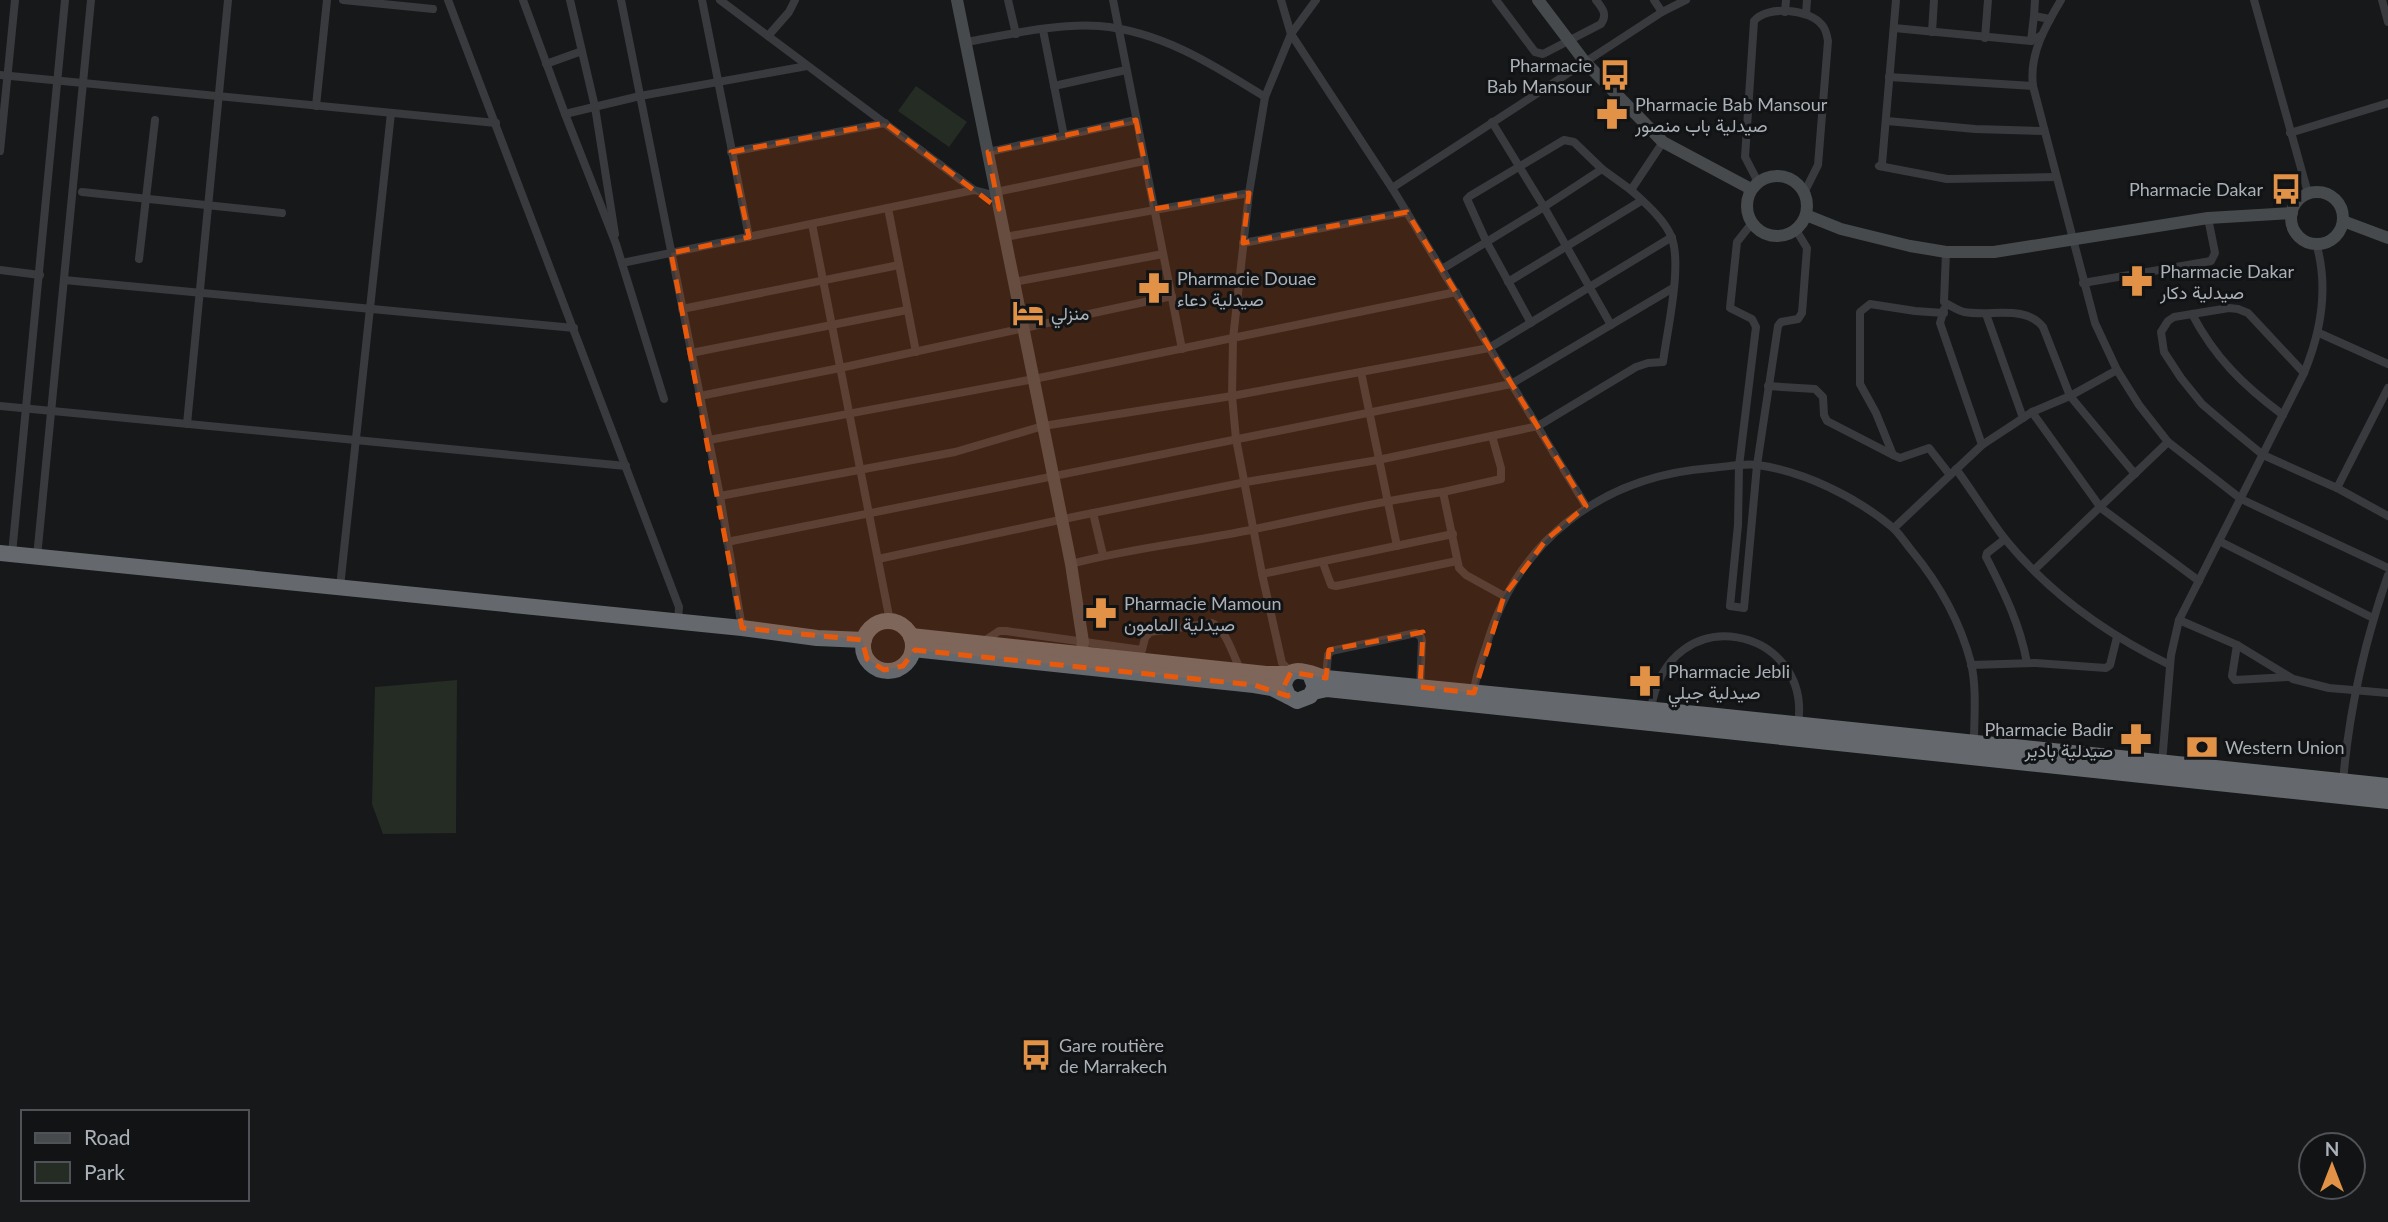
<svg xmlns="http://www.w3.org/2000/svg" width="2388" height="1222" font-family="Lato,Vazirmatn,sans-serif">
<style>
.green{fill:#242c24}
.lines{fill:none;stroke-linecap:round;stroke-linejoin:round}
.street{stroke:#393a3e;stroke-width:8}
.secondary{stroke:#474a4d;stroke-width:12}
.highway{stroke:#65696e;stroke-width:16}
.marked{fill:#e8590c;fill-opacity:0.2;stroke:#e8590c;stroke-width:5;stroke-dasharray:14 9;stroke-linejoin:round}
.labels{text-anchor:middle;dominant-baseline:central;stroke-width:6;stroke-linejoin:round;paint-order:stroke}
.poi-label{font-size:18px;fill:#abb1b8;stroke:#121314;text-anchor:start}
</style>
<rect width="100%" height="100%" fill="#171819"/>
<g class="green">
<polygon points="916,86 967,122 949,147 898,111"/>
<polygon points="457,680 456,833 383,834 372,804 375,687"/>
</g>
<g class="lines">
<g class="street">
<polyline points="343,0 433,9"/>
<polyline points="448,0 679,607 678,621"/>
<polyline points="523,0 565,114 616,244 664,399"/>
<polyline points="570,0 595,107 615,234"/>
<polyline points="621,0 720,496 742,628"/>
<polyline points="702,0 749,237"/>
<polyline points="720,0 974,190"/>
<polyline points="1008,0 1016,34"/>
<polyline points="1113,0 1182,349"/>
<polyline points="1281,0 1291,34 1392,188 1586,506"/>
<path d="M 1496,0 L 1535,52 L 1543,54 L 1601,24 C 1608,14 1602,8 1596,0"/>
<polyline points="1654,0 1662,12"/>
<polyline points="1896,0 1882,164 1879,166 1947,179 2055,177"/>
<polyline points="2035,0 2034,16 2050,19"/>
<path d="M 2061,0 C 2045,27 2029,54 2033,86 L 2095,323 L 2117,370 L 2139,405 L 2168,442 L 2241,499 L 2388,568"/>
<polyline points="2254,0 2308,193"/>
<polyline points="2382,0 2388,22"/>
<polyline points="1785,12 1786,0"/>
<polyline points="1806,14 1807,0"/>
<polyline points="1894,28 2031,41 2042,35"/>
<polyline points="1043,30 1064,136"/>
<polyline points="1932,32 1934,0"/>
<polyline points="768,36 789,12 795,0"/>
<polyline points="1985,38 1988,0"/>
<polyline points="2031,41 2034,16"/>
<path d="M 966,42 C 1006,35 1058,23 1099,26 C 1161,31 1214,65 1265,97"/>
<polyline points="546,64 582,51"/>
<polyline points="0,75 496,123"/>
<polyline points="1889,77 2033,86"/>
<polyline points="1054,86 1126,70"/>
<polyline points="316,106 327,0"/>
<polyline points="565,114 640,96 807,66"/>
<polyline points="1887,121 1975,129 2043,131"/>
<polyline points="1492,122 1544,207 1611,325"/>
<polyline points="2290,133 2388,103"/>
<polyline points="0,151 15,0"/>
<polyline points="731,152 885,123"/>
<polyline points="988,152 1136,120"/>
<path d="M 1758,182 L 1745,157 L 1754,21 C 1767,5 1810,9 1822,25 C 1826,29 1827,35 1828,41 L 1818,165 L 1804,193"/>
<polyline points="1392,188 1662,12 1686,0"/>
<polyline points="82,192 282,213"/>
<polyline points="996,192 1144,161"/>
<polyline points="888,208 916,352"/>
<polyline points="1752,223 1737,242 1730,308 1752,319 1756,327 1739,466 1738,525 1730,606 1744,608 1757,465 1778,326 1781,322 1798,319 1802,313 1807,248 1796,230"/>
<polyline points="812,224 890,621"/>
<polyline points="1005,237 1249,193"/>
<polyline points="1243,243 1407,212"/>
<path d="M 1946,252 L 1944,302 C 1951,306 1957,310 1964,312 C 1990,317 2025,304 2043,327 L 2070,396 L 2135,474"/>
<polyline points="139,259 155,120"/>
<polyline points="622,263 974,190 997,196"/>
<polyline points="1442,269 1544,207 1602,169 1631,190"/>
<polyline points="0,270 40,275"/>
<polyline points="64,280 574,328"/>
<polyline points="1014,282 1163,254"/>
<polyline points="1508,282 1641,201"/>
<polyline points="2083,283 2211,261 2215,253 2208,218"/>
<polyline points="682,309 899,265"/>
<polyline points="1944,309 1940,323 1982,445"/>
<polyline points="1944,313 1915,311 1870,304 1860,312 1860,384 1876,413 1893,455 1900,458 1929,448 1950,475"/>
<polyline points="1986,314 2023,418"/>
<path d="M 2192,314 C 2215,358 2243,385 2283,415"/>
<polyline points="1531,323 1486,241 1467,199 1470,196 1564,140 1574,142 1602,169"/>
<polyline points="2319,333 2388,364"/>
<polyline points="691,353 907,310"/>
<polyline points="1361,372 1397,546"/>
<polyline points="2304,373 2248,313 2238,309 2229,308 2174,317 2168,321 2161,332 2164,352 2181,378 2202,404 2229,427 2263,455 2337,488 2388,516"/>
<polyline points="1768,386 1815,389 1823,397 1824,415 1827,421 1893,455"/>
<polyline points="700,396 840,368 1172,296"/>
<polyline points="0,406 626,466"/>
<polyline points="2032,412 2101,508 2199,581"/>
<polyline points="187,424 228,0"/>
<polyline points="709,440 1034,379 1456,292"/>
<path d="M 1956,469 C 1973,492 1988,517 2005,539 C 2049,593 2108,635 2170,665"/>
<polyline points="2337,488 2388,388"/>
<polyline points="1443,492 1501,479 1501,468 1492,436"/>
<polyline points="720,496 955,452 1043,426 1232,396 1489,348 1672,237"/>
<polyline points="1093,513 1103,555"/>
<polyline points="1894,528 1982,445 2032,412 2070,396 2117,370"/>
<path d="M 2005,539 L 1987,553 L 1986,557 C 2004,592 2020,624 2027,663"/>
<polyline points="2219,541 2373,618"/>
<polyline points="727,542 1511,384 1673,288"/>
<polyline points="12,554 65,0"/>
<polyline points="37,557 91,0"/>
<path d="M 878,559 L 1078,516 L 1246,482 L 1378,460 L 1538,426 L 1636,367 L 1648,363 L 1663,362 C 1667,331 1683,263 1671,236 C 1664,219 1645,203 1631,190 L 1663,142"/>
<polyline points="1323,563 1331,585 1336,586 1457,561"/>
<path d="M 1071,564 C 1131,548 1194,542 1255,529 C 1318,516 1379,501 1443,492 L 1459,568 L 1466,575 L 1504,596"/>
<polyline points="2034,570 2168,442"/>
<polyline points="1262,574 1453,534"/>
<polyline points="340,587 391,113"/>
<polyline points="2179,620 2237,645 2293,679 2329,688 2388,693"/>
<path d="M 984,641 L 999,631 L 1006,631 L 1142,650 L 1145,638 L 1150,632 L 1212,623 C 1225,627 1235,659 1241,672"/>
<polyline points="2237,645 2232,676 2235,680 2288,677"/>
<polyline points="1971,665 2036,663 2106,668 2110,665 2117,637"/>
<polyline points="1291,672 1282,663 1262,574 1236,439 1232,396 1233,339 1249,193 1265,97 1291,34 1316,0"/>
<polyline points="1326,678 1328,655 1331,651 1416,633 1421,637 1422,641 1420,687"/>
<path d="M 1474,693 C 1475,677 1481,662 1486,647 C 1516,541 1602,476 1711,468 C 1726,467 1744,463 1758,465 C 1805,472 1856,497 1892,527 C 1900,534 1906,544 1912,551 C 1940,585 1960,621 1971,663 C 1977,689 1974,717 1974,743"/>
<path d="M 1651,709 C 1669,595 1813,627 1798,724"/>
<path d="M 2162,763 L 2171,655 L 2179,620 L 2304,373 C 2321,332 2329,287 2316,243"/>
<path d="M 2343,782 C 2349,710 2364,643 2388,575"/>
</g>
<g class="secondary">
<polyline points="957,0 1071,564 1083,642 1081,654"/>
<polyline points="1538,0 1585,62 1663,142 1751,189"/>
<circle cx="1777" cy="206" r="30"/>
<circle cx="2317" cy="218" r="26"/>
<polyline points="1806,215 1841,229 1910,246 1946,252 1994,252 2208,218 2292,213"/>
<polyline points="2343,221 2388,238"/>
</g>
<g class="highway">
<polyline points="0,553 742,628 817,638 864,640"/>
<circle cx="888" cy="646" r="25"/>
<polyline points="911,636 1266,674 1289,674"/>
<polyline points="913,649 1254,685 1272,688 1288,696"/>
<path d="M 1310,674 L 1315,687 L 1310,696 L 1297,701 L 1288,696 L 1284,686 C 1288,661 1310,674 1326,678 L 1717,716 L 2388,786"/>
<polyline points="1313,692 1327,689 2388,801"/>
</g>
</g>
<path class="marked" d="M 1136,120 L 1154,209 L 1249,193 L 1243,243 L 1407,212 L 1586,506 L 1546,540 L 1504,596 L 1474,693 L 1420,687 L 1423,632 L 1329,650 L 1326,678 L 1291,672 L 1284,686 L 1288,696 L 1254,685 L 915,650 L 903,666 L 884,670 L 867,659 L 862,640 L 742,628 L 671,253 L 749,237 L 731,152 L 885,123 L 999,209 L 988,152 Z"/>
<defs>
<symbol id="bus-bare" viewBox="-9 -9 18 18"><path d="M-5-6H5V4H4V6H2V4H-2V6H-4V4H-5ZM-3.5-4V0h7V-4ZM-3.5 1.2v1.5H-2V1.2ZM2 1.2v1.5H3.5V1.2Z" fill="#e29246" stroke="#121314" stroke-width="2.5" paint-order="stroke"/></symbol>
<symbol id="pharmacy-bare" viewBox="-9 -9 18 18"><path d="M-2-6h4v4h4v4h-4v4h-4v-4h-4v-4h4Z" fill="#e29246" stroke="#121314" stroke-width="2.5" paint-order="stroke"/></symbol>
<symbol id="hotel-bare" viewBox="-9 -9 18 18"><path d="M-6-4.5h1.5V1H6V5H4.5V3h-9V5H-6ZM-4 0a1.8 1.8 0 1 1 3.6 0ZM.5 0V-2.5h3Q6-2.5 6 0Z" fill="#e29246" stroke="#121314" stroke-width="2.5" paint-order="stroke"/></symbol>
<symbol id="bank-bare" viewBox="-9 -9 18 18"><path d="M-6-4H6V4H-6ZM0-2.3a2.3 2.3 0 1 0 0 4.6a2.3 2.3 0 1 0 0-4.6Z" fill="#e29246" stroke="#121314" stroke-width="2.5" paint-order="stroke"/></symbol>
</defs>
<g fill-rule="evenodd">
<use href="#bus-bare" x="1593" y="53" width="44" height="44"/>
<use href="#pharmacy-bare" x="1590" y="92" width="44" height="44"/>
<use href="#bus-bare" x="2264" y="167" width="44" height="44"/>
<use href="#pharmacy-bare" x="2115" y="259" width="44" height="44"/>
<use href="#pharmacy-bare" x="1132" y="266" width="44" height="44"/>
<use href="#hotel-bare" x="1006" y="291" width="44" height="44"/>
<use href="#pharmacy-bare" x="1079" y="591" width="44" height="44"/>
<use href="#pharmacy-bare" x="1623" y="659" width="44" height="44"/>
<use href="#pharmacy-bare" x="2114" y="717" width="44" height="44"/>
<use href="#bank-bare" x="2180" y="725" width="44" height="44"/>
<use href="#bus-bare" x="1014" y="1033" width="44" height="44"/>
</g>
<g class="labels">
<g class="poi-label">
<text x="1592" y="65" text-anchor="end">Pharmacie<tspan x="1592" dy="21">Bab Mansour</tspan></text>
<text x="1635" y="104">Pharmacie Bab Mansour<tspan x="1635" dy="21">صيدلية باب منصور</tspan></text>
<text x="2263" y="189" text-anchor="end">Pharmacie Dakar</text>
<text x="2160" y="271">Pharmacie Dakar<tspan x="2160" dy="21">صيدلية دكار</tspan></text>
<text x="1177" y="278">Pharmacie Douae<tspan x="1177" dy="21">صيدلية دعاء</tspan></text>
<text x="1051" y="313">منزلي</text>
<text x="1124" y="603">Pharmacie Mamoun<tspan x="1124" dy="21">صيدلية المامون</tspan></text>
<text x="1668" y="671">Pharmacie Jebli<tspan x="1668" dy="21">صيدلية جبلي</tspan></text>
<text x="2113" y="729" text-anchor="end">Pharmacie Badir<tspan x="2113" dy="21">صيدلية بادير</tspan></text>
<text x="2225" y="747">Western Union</text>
<text x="1059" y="1045">Gare routière<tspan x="1059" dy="21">de Marrakech</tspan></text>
</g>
</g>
<rect x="21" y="1110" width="228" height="91" fill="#121314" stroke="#4f5256" stroke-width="2"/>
<rect x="35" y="1133" width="35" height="10" fill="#474a4d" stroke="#4f5256" stroke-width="2"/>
<text x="84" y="1145" font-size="21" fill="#abb1b8">Road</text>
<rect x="35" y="1162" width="35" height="21" fill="#242c24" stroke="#4f5256" stroke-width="2"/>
<text x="84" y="1180" font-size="21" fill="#abb1b8">Park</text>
<g transform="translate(2332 1166)"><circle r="33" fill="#121314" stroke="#4f5256" stroke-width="2"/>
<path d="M0-5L12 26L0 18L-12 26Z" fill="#e29246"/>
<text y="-10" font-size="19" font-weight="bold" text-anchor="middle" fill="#abb1b8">N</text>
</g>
</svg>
